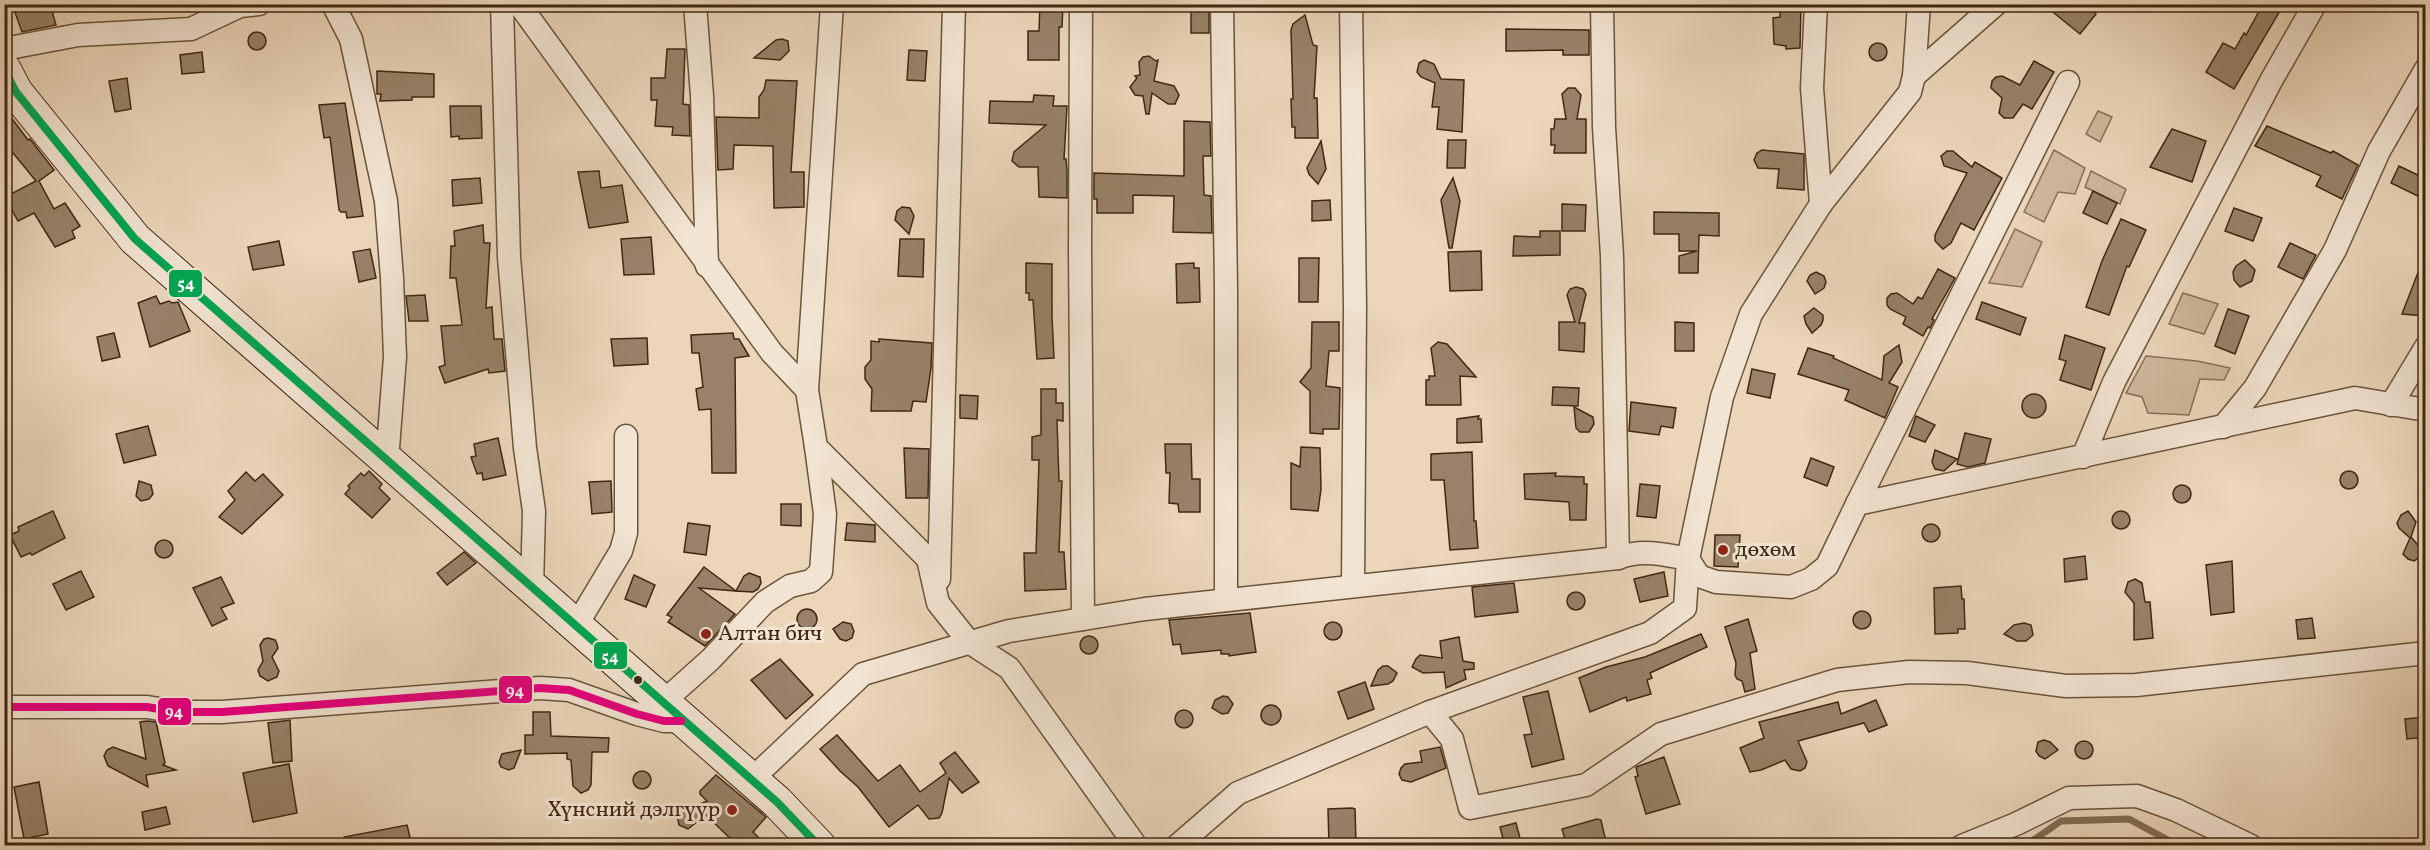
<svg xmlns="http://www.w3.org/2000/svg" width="2430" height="850" font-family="Vollkorn,serif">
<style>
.green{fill:#ceb89d;stroke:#867058;stroke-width:1.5}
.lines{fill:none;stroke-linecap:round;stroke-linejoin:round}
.stream{stroke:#836d55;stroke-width:7}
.building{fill:#988269;stroke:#3f2812;stroke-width:1.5}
.street-casing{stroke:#6a543c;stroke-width:25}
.secondary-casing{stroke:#3f2812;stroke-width:35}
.street{stroke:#f2e4d2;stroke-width:22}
.secondary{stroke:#f2e4d2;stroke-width:33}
.bus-1-casing{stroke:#f2e4d2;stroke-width:12}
.bus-2-casing{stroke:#f2e4d2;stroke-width:12}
.bus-1{stroke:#00a651;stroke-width:8}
.bus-2{stroke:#e5007d;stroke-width:8}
.poi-dot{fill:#8f2418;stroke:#f2e4d2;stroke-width:2}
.bus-dot{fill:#3f2812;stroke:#f2e4d2;stroke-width:2}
.labels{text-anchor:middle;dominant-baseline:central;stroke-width:6;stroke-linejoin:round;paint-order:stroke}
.poi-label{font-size:22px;fill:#3f2812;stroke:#f2e4d2;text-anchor:start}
.line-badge{stroke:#f2e4d2;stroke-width:2}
.badge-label{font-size:16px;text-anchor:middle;font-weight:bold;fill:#fff}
</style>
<rect width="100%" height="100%" fill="#ebd6ba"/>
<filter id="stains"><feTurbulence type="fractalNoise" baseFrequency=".00333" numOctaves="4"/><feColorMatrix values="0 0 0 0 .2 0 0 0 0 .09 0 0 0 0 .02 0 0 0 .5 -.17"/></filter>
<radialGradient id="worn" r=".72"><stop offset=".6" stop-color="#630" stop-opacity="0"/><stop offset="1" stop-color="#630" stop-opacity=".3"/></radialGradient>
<g class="green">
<polygon points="2098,111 2112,117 2100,142 2086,134"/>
<polygon points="2054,150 2085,168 2075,194 2058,192 2044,222 2024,212"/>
<polygon points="2091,171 2126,189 2120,204 2085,187"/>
<polygon points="2015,229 2042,242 2022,287 1989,283"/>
<polygon points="2183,293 2218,304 2204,334 2169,324"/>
<polygon points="2146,356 2197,361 2230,368 2224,380 2200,379 2189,415 2148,413 2142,397 2126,393"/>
</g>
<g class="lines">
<polyline class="stream" points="2025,846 2061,821 2129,819 2179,846"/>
</g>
<g class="building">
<polygon points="12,4 50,4 56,25 22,32"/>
<polygon points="1040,4 1063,4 1062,27 1059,27 1059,60 1028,60 1028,31 1039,31"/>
<polygon points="1780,4 1801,4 1800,48 1786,49 1786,46 1774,44 1773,18 1780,17"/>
<polygon points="2043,4 2084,4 2096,14 2080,34"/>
<polygon points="2263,4 2284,4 2234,89 2206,72 2223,43 2235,49 2244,33 2246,35"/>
<rect x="1191" y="8" width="18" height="25"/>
<polygon points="1305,15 1313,45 1317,46 1314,98 1317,98 1318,138 1295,138 1295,127 1292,127 1291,99 1293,99 1291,30 1293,24"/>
<polygon points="1506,29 1589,30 1589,55 1563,55 1563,50 1506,51"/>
<circle cx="257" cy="41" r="9"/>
<polygon points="782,39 788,41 789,51 780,60 754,58 776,40"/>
<circle cx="1878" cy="52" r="9"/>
<polygon points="667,49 685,49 683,104 689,105 690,136 672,135 673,127 655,126 657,100 651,100 651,78 665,78"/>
<polygon points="909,50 927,51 925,81 907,80"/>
<polygon points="202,52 204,72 182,74 180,55"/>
<polygon points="1149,56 1156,61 1158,60 1154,81 1174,86 1179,95 1175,104 1168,104 1152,93 1149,114 1146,114 1143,96 1135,95 1130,87 1137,78 1135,76 1140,75 1139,62 1143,57"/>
<polygon points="1424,60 1434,64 1441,79 1464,80 1462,132 1437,129 1439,107 1432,107 1435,83 1421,77 1417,72 1419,63"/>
<polygon points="2034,61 2054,72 2032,109 2023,104 2013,118 2004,118 1999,113 2002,98 1991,88 1992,81 1996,77 2002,76 2020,85"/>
<polygon points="377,71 434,74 434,97 412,97 412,100 380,101 381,94 377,94"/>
<polygon points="127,78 131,109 115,112 109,81"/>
<polygon points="766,80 797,81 791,172 804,172 804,207 774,208 773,146 734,145 733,169 718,170 716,117 759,118 759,97 764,90"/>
<polygon points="1568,88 1575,88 1581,95 1577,119 1586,119 1586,153 1554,153 1555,145 1551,145 1551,129 1554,129 1555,119 1566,119 1562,94"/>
<polygon points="1034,95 1054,96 1053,106 1067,106 1064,159 1066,159 1067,171 1067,198 1039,197 1038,167 1019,167 1012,161 1014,152 1046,125 989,123 990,101 1033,102"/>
<polygon points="345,103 363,216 347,218 346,212 341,212 339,210 330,137 324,138 319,105"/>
<polygon points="450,106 481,106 482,138 459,139 459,136 451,137"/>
<polygon points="4,108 28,140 30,139 54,170 39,181 54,209 65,203 80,226 72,231 75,238 55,247 34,213 18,221 5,197 36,181 4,142"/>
<polygon points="1184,121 1210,122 1211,156 1203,156 1204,195 1211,196 1212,233 1173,232 1174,196 1133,195 1133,213 1097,213 1097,199 1094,199 1094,173 1184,176"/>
<polygon points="2267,126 2331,153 2333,151 2358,165 2342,199 2316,186 2321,176 2255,146"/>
<polygon points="2172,129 2206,141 2192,182 2150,167"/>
<polygon points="1448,140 1466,140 1465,168 1447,168"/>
<polygon points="1321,141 1326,169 1318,184 1309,174 1307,168"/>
<polygon points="1762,150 1804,154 1804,190 1777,188 1779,169 1758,168 1754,160 1757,153"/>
<polygon points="1947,151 1953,151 1972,167 1975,162 2002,178 1974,230 1961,223 1951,243 1943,249 1935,241 1935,235 1967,173 1944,166 1941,156"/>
<polygon points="2399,166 2426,179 2426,200 2391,183"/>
<polygon points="599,171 601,188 622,185 628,222 589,228 578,172"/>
<polygon points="480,178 482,203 453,206 452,180"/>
<polygon points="1453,178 1460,201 1452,248 1449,248 1441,200"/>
<polygon points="2093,191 2117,203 2107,224 2083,213"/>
<polygon points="1330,200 1331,220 1312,221 1312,201"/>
<polygon points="1562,204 1586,205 1585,231 1562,231"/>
<polygon points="902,207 910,208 914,216 909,234 895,220 897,211"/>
<polygon points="2234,208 2262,218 2253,241 2225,231"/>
<polygon points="1654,212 1719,213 1719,236 1699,235 1698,273 1679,273 1679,256 1697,251 1679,251 1679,234 1654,234"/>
<polygon points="2121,219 2146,230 2129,267 2127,266 2109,315 2086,307 2102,261"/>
<polygon points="483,225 484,243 490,243 486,308 492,307 494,339 502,339 505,371 489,373 488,369 445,383 439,367 445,365 441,326 462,325 456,278 450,278 451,246 455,246 454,231"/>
<polygon points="1540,231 1560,231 1560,255 1513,256 1514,236 1540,237"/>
<polygon points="651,237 654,274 624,275 621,239"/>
<polygon points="900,239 924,239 923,277 898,276"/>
<polygon points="279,241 284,265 253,270 248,247"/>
<polygon points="2290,243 2316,255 2303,279 2278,267"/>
<polygon points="370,249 376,278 359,282 353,252"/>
<polygon points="1481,251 1482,290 1450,291 1448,252"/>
<polygon points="2424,257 2426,258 2426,316 2402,314"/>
<polygon points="1299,258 1319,258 1318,302 1299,302"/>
<polygon points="2245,260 2255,270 2252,281 2240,287 2234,280 2233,272 2236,266"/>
<polygon points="1026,263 1052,264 1052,317 1054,358 1037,359 1033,300 1029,300 1029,293 1026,293"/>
<polygon points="1194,263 1194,268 1199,268 1200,302 1177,303 1176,264"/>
<polygon points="1938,269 1955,278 1932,319 1934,320 1930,328 1928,327 1923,336 1903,324 1906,317 1890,309 1887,305 1887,298 1891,294 1897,293 1913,304 1918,297 1922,299"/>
<polygon points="1816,272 1824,276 1826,282 1824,288 1815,294 1807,281 1810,275"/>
<polygon points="1576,287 1583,289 1586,294 1579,323 1585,323 1584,352 1559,350 1559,322 1575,322 1567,295 1570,289"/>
<polygon points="425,295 428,321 409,321 406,296"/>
<polygon points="156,296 160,304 169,301 172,303 178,302 190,331 150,347 138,303"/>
<polygon points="1982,302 2026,318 2020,335 1976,319"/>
<polygon points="1814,308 1823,315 1823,320 1821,325 1812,333 1806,324 1804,316"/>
<polygon points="2228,309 2249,316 2235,354 2215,346"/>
<polygon points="1312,322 1339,322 1339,351 1329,351 1326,386 1340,388 1339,429 1323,429 1323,434 1310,433 1310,391 1300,382 1311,368"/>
<polygon points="1675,322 1694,323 1694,351 1675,351"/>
<polygon points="114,333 120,357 102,361 97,337"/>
<polygon points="733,333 734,339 739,339 749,356 735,358 736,473 712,473 711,409 699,410 696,389 703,387 699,353 692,353 691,335"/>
<polygon points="2065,335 2105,348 2091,390 2060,380 2066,361 2059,359"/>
<polygon points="647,338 648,364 614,366 611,339"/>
<polygon points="879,339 932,343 931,368 926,402 913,401 911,411 871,411 872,389 865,379 865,367 871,360 871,341 879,342"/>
<polygon points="1438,342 1447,344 1476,377 1460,376 1461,405 1426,405 1426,380 1429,380 1429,376 1435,376 1431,348"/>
<polygon points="1899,345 1902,362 1889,383 1898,387 1885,418 1845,400 1849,390 1798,374 1808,348 1834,356 1833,358 1882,380 1884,356"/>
<polygon points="1752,369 1775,374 1770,398 1747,393"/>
<polygon points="1553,387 1579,388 1578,406 1552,405"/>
<polygon points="1041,389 1056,389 1056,403 1063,403 1063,421 1057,420 1059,481 1062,481 1059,552 1064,552 1066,589 1025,591 1024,553 1036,553 1039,460 1032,460 1032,437 1041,435"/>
<circle cx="2034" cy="406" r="12"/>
<polygon points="960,395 978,396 977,419 960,418"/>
<polygon points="1631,402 1676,408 1673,428 1661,426 1659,435 1629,431"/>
<polygon points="1574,407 1593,417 1594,424 1589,432 1580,432 1576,428"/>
<polygon points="1479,416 1478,419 1481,419 1482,442 1457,443 1457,419"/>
<polygon points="1916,416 1935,425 1925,442 1909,436"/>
<polygon points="148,426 156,455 124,463 116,434"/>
<polygon points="1965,433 1991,439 1985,463 1968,467 1957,464"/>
<polygon points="498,438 506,475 483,480 482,473 477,474 471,457 476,456 474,444"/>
<polygon points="1165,444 1191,444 1192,479 1200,479 1200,512 1179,512 1178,504 1169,503 1170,473 1166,473"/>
<polygon points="1301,447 1320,448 1321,489 1318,511 1291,509 1291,463 1300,467"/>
<polygon points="904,448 929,449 928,498 906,498"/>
<polygon points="1935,450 1957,459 1944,471 1935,469 1932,462"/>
<polygon points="1472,452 1474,521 1476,521 1478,548 1450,550 1444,480 1431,480 1431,454"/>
<polygon points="1811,458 1834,467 1827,486 1804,477"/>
<circle cx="2349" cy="480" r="9"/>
<polygon points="369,471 382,484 379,488 390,499 372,518 345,494 350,488 348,486 361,473 364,476"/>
<polygon points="246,472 255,481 263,474 283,495 242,534 219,517 235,500 228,491"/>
<polygon points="1556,473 1555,476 1584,477 1584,484 1587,484 1586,520 1570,520 1569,502 1525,499 1524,474"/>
<polygon points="139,481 151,485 153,494 149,499 141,501 136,496"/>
<polygon points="611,481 612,512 592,514 589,482"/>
<polygon points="1640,484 1660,486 1656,518 1637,516"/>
<circle cx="2182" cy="494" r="9"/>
<polygon points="781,504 801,504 801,526 781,525"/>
<circle cx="2121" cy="520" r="9"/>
<polygon points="53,511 65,538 32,555 30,553 21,557 10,535 19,531 18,527"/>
<polygon points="2408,511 2416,522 2411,537 2422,550 2419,558 2414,561 2408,559 2403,554 2410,538 2399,528 2397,523 2401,515"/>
<polygon points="688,523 710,526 706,555 684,552"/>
<polygon points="847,523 875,525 875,542 845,540"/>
<circle cx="1931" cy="533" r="9"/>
<polygon points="1715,535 1740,535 1738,567 1714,566"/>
<circle cx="164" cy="549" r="9"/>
<polygon points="464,552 476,563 447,585 437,573"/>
<polygon points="2085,556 2087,579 2065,582 2064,559"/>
<polygon points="2232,561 2234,612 2211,615 2206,565"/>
<polygon points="704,567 736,591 699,588 735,614 705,646 668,622 672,617 667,615"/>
<polygon points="81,571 94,597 66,610 53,584"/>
<polygon points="1664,572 1668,596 1640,602 1634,579"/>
<polygon points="749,573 760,577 761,583 758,589 753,592 736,591 744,576"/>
<polygon points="634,575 655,585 646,607 625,599"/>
<polygon points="221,577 234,603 221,608 227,619 212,626 193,588"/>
<polygon points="2135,579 2142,583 2145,602 2150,602 2153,638 2134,640 2134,603 2125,592 2128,582"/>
<polygon points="1514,583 1518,612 1475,617 1472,587"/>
<polygon points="1961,586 1962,599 1964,599 1965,629 1958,629 1958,633 1935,634 1934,588"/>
<circle cx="1576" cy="601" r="9"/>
<circle cx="807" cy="619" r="10"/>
<circle cx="1862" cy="620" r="9"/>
<polygon points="1250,613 1256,652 1229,656 1229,654 1221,654 1221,650 1182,654 1180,644 1173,645 1169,620"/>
<polygon points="2312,618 2315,638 2298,639 2296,620"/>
<polygon points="1748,619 1757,651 1750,653 1755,689 1745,692 1742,681 1737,679 1735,675 1736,663 1725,627"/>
<circle cx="1333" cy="631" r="9"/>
<polygon points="843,622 851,624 854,631 852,638 846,641 840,639 833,629"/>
<polygon points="2024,623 2031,625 2033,635 2026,641 2017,641 2004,634 2014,625"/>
<polygon points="1701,634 1707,647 1650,673 1652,678 1647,680 1651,694 1627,701 1626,697 1590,712 1579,678 1606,667 1645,657"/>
<circle cx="1089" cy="645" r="9"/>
<polygon points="1459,637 1463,661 1474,663 1474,669 1464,670 1466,679 1446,688 1444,672 1423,673 1412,667 1416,659 1420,655 1442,658 1440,641"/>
<polygon points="268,638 275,640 277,644 278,648 272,657 279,671 277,677 268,681 260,676 258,670 263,661 260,645 264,639"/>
<polygon points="780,659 813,695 786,719 751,680"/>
<polygon points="1383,666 1388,666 1397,673 1393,681 1388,684 1371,686 1378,670"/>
<polygon points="1365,682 1374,709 1348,719 1338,692"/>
<polygon points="1548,691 1564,759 1532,767 1524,735 1532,734 1523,697"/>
<polygon points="1223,696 1228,697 1233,704 1228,713 1222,714 1212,708 1215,700"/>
<polygon points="1876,700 1887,725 1869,732 1864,723 1798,741 1807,762 1805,768 1800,771 1791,769 1785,760 1761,770 1750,772 1740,748 1764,738 1759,722 1838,702 1841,714"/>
<circle cx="1271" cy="715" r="10"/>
<circle cx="1184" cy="719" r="9"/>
<polygon points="533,712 550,712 551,736 609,738 608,752 592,752 591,785 588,790 581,793 573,786 571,760 567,759 567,753 525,754 525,735 533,735"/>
<polygon points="2426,717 2426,737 2407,739 2405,719"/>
<polygon points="290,720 292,761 273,763 268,723"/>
<polygon points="147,721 156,722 165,763 163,765 176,770 146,775 148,787 108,766 104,756 107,750 113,747 146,759 140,722"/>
<polygon points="837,735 878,781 900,765 920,792 946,773 940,763 955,752 979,782 962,793 949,778 942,813 939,818 929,819 918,805 889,827 858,787 840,771 820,749"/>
<polygon points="2044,740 2050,742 2058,750 2045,759 2039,756 2036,751 2038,742"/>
<circle cx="2084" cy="750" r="9"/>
<polygon points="1440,747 1446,768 1411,782 1402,780 1399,774 1401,768 1405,764 1422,762 1420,751"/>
<polygon points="521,750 514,768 509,770 501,767 499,762 502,754"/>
<polygon points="1664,757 1680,804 1646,814 1635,777 1638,776 1636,767"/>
<polygon points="289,764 297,813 253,822 243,773"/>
<circle cx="642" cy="780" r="9"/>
<polygon points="716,775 766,817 753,832 767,846 738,846 706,815 688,829 679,825 677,814 707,801 700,794 700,791"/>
<polygon points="39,782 48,834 24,839 14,787"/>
<polygon points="166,807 170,824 145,830 142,812"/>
<polygon points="1352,808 1355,809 1356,845 1329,845 1328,809"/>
<polygon points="1597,819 1601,820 1607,846 1567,846 1562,829"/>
<polygon points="1516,823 1521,842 1505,846 1500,827"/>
<polygon points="407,825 412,846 345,846 344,837"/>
</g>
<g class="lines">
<defs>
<g id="street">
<polyline points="333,4 351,39 386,201 392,278 395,357 387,461"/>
<polyline points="502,4 509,257 525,448 534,511 532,587"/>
<polyline points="519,4 772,353 807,390 816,447 928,559 938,603 969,642 1009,668 1136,846"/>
<polyline points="695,4 702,96 707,266"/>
<polyline points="1081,4 1080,249 1083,619"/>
<polyline points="1222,4 1226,290 1226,600"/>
<polyline points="1351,4 1355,307 1353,586"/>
<polyline points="1602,4 1604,127 1612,256 1618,558"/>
<polyline points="4,49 78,35 191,29 240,6 259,4"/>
<polyline points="1914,76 1996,4"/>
<polyline points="1821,204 1910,92 1914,76 1919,4"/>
<polyline points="807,390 832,4"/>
<polyline points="2391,405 2426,347"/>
<polyline points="2223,427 2255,388 2335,250 2379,151 2426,69"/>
<polyline points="2083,457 2114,382 2272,79 2315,4"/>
<polyline points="1857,504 2068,82"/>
<polyline points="939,579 954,4"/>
<polyline points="576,626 621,551 626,533 626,436"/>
<polyline points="663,702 710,660 765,602 790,586 811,581 821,572 825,514 816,447"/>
<polyline points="4,707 147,707 177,712 222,712 540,688 569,690 637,714 664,721 684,721"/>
<polyline points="1430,712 1650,633 1685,608 1688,559 1722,397 1751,314 1821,204 1812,88 1816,4"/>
<path d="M 751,780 L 863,674 L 1009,631 L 1145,609 L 1618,558 C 1641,549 1664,554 1688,559 L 1699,576 L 1716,582 L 1791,587 L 1811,579 L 1827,566 L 1857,504 L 2355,398 L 2426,410"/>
<polyline points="1177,846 1238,793 1430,712 1452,739 1470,808 1586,785 1661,734 1837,680 1909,672 1967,673 2066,686 2136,685 2426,653"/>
<polyline points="1962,846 2016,824 2069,798 2137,796 2176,810 2251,846"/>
</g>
<polyline id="secondary" points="4,69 16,92 135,239 777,802 819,846"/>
</defs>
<use href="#street" class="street-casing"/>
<use href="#secondary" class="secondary-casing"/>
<use href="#street" class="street"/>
<use href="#secondary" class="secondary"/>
<defs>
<polyline id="bus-1" points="4,69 16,92 135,239 777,802 819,846"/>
<polyline id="bus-2" points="4,707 147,707 177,712 222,712 540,688 569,690 637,714 664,721 681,721"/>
</defs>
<use href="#bus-1" class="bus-1-casing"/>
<use href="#bus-2" class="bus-2-casing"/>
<use href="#bus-1" class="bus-1"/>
<use href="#bus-2" class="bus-2"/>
</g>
<g class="poi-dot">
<circle cx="1723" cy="550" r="6"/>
<circle cx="706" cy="634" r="6"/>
<circle cx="732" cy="810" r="6"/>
</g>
<circle class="bus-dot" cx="638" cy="680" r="5"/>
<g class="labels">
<g class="poi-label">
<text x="1735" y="550">дөхөм</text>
<text x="718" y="634">Алтан бич</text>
<text x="720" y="810" text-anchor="end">Хүнсний дэлгүүр</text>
</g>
</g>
<g class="line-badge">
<rect x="168" y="269" width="35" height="29" rx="6" fill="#00a651"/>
<rect x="593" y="641" width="35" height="29" rx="6" fill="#00a651"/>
<rect x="498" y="675" width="35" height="29" rx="6" fill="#e5007d"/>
<rect x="157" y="697" width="35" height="29" rx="6" fill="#e5007d"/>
</g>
<g class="badge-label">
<text x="186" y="289">54</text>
<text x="610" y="662">54</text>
<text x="515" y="696">94</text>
<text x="174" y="717">94</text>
</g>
<rect width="2430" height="850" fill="none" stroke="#ebd6ba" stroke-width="24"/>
<rect x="6" y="6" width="2418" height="838" fill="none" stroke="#3f2812" stroke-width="3"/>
<rect x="12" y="12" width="2406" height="826" fill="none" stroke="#3f2812" stroke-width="1.5"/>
<rect width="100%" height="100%" filter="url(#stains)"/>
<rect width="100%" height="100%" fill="url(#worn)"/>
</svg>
